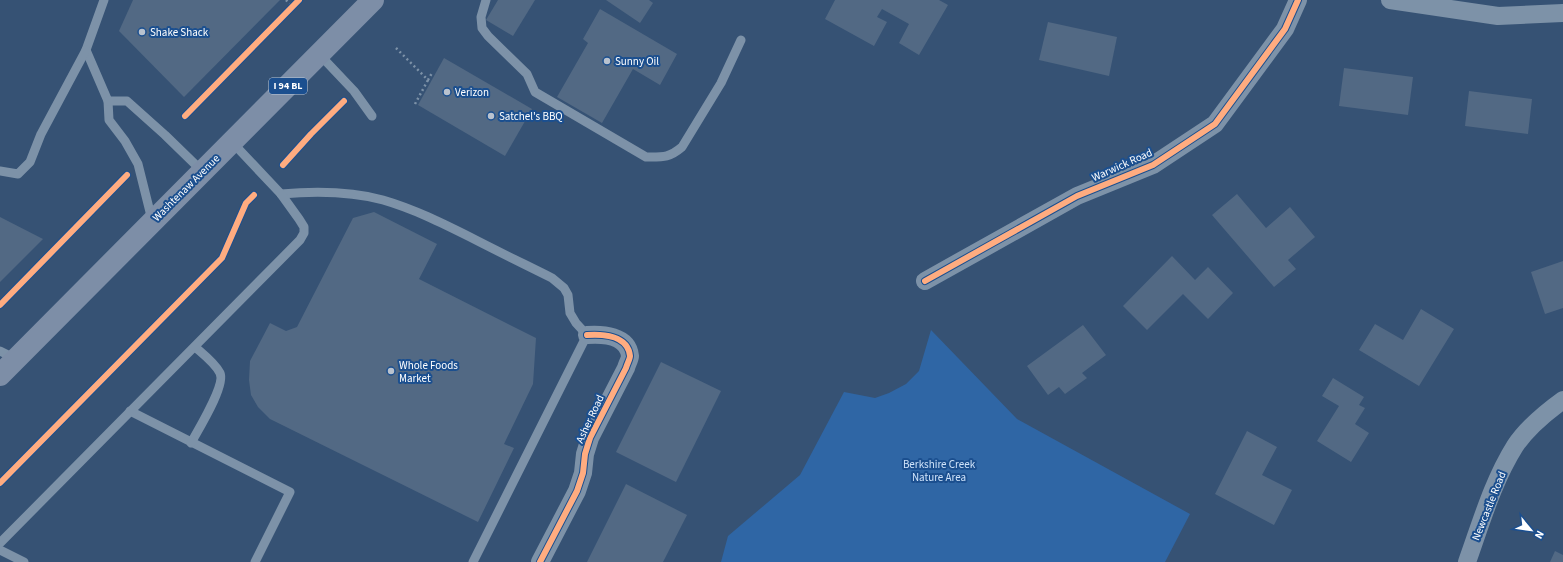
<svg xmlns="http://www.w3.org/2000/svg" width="1563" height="562" font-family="'Source Sans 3',sans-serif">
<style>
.green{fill:#2f66a5}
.building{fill:#526984}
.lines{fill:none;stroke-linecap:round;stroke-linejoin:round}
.path{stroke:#7d92a8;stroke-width:2.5;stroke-dasharray:2 3;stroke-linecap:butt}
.service{stroke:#7d92a8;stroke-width:9}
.minor{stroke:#7d92a8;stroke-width:18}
.primary{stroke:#7d8ea7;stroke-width:22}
.cycleway-casing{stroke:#1b4f8f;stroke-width:8}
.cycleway{stroke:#ffac80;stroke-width:6}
.poi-dot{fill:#b9c2ce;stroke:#1b4f8f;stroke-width:1.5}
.labels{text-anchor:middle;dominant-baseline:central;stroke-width:4;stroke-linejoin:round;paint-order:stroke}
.shield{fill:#1b4f8f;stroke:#bbcadd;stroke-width:1}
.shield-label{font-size:10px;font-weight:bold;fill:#fff}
.poi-label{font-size:11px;fill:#fff;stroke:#1b4f8f;text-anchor:start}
.street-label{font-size:11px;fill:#fff;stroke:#1b4f8f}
.park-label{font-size:11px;fill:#cfe3fa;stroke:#1b4f8f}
</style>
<rect width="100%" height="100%" fill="#365274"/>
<polygon class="green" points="931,330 1017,419 1190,514 1165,562 721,562 728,536 800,475 844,392 875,398 889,393 906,384 919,371"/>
<g class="building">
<polygon points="133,0 280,0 184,97 119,31"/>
<polygon points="498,0 535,0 513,36 486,20"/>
<polygon points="606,0 649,0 653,3 640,23"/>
<polygon points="835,0 939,0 948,5 919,55 899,43 909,24 882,9 877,17 887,22 874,46 825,19"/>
<polygon points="600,9 677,54 660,85 633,69 602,123 557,97 588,43 583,39"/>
<polygon points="1048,22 1117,37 1109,76 1039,60"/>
<polygon points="444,58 532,109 505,156 418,105"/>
<polygon points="1344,68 1413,77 1408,115 1339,106"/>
<polygon points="1469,91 1532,99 1528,134 1465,126"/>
<polygon points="1237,194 1266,228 1290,207 1315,237 1288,260 1296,269 1274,287 1212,215"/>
<polygon points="374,212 437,244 419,279 536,338 533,384 504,444 514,448 478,522 270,419 258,407 251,395 249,380 250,361 270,323 286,331 297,327 353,218"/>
<polygon points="0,217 43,239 0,282"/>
<polygon points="1172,256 1195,280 1208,267 1233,293 1208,319 1183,294 1147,330 1123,306"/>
<polygon points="1563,261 1563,308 1545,314 1531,272"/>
<polygon points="1421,309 1454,329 1419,386 1359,350 1375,324 1403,340"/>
<polygon points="1083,325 1106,355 1082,373 1087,378 1065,394 1059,387 1048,395 1027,366"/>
<polygon points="661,362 721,391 676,482 616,452"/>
<polygon points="1333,378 1364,397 1359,405 1365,408 1355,424 1369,433 1351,462 1317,441 1339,406 1322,396"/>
<polygon points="1247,431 1277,447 1262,475 1292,490 1274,525 1215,494"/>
<polygon points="626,484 687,515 663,562 587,562"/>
<polygon points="1555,551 1563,555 1563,562 1550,562"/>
</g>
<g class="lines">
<g class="path">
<polyline points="286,0 293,7"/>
<polyline points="297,0 298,1"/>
<polyline points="396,48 428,80 432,73"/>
<polyline points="415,104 428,80"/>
</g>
<g class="service">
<polyline points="104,0 86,50 108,101 109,120 125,141 138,164 152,220"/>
<path d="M 486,0 L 481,17 L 482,28 L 488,36 L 527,74 L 535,92 L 646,157 C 663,157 669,158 682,147 L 721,83 L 741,40"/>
<polyline points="319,54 354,91 372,116"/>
<polyline points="108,101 127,101 165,135 202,171"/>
<polyline points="0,171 18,174 30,162 41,134 86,50"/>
<path d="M 281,194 C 315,191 350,191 383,200 C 414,209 442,223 470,237 C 497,251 524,264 552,278 L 564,288 L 568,295 L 570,313 L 576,323 L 587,335 L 473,562"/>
<polyline points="0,351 16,359"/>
<polyline points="130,411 290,492 255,562"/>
<path d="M 191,443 C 198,430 226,385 220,373 C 215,363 203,354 195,347"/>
<polyline points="0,543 300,240 304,233 304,227 299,219 281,194 232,142"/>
<polyline points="0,550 24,562"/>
</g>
<g class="minor">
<polyline points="1390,0 1498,16 1563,13"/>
<polyline points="925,281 1077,196 1153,165 1215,124 1285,29 1298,0"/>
<path d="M 540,562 L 577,491 L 583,473 L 585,454 L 590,438 L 626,368 C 627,364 630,359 630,356 C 628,335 602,334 587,335"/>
<path d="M 1467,562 C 1481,523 1493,481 1515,446 C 1527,428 1545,413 1563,400"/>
</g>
<polyline class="primary" points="0,375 373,0"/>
<defs>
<g id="cycleway">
<polyline points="185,116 299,0"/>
<polyline points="283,165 311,134 344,101"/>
<polyline points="925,281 1077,196 1153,165 1215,124 1285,29 1298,0"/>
<polyline points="0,305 127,175"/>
<polyline points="0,483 222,258 246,203 254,195"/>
<path d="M 540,562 L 577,491 L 583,473 L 585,454 L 590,438 L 626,368 C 627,364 630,359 630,356 C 628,335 602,334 587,335"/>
</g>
</defs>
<use href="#cycleway" class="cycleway-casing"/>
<use href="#cycleway" class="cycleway"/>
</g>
<g class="poi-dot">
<circle cx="142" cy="32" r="4"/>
<circle cx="607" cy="61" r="4"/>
<circle cx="447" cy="92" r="4"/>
<circle cx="491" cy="116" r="4"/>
<circle cx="391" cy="371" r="4"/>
</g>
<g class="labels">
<rect class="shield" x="269" y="78" width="38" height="16" rx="3"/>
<g class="shield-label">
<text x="288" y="86">I 94 BL</text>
</g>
<g class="poi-label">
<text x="150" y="32">Shake Shack</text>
<text x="615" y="61">Sunny Oil</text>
<text x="455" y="92">Verizon</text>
<text x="499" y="116">Satchel's BBQ</text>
<text x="399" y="365">Whole Foods<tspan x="399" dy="13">Market</tspan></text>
</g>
<g class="street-label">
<text transform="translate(1122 165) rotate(-24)">Warwick Road</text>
<text transform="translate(186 188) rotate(-45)">Washtenaw Avenue</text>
<text transform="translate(590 419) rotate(-65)">Asher Road</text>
<text transform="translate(1489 506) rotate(-68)">Newcastle Road</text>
</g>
<g class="park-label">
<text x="939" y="464">Berkshire Creek<tspan x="939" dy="13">Nature Area</tspan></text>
</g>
</g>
<g transform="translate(1531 530) rotate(119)" stroke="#1b4f8f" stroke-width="3" paint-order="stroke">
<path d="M0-3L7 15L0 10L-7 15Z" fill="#ffffff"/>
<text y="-6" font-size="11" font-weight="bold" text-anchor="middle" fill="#ffffff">N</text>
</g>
</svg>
